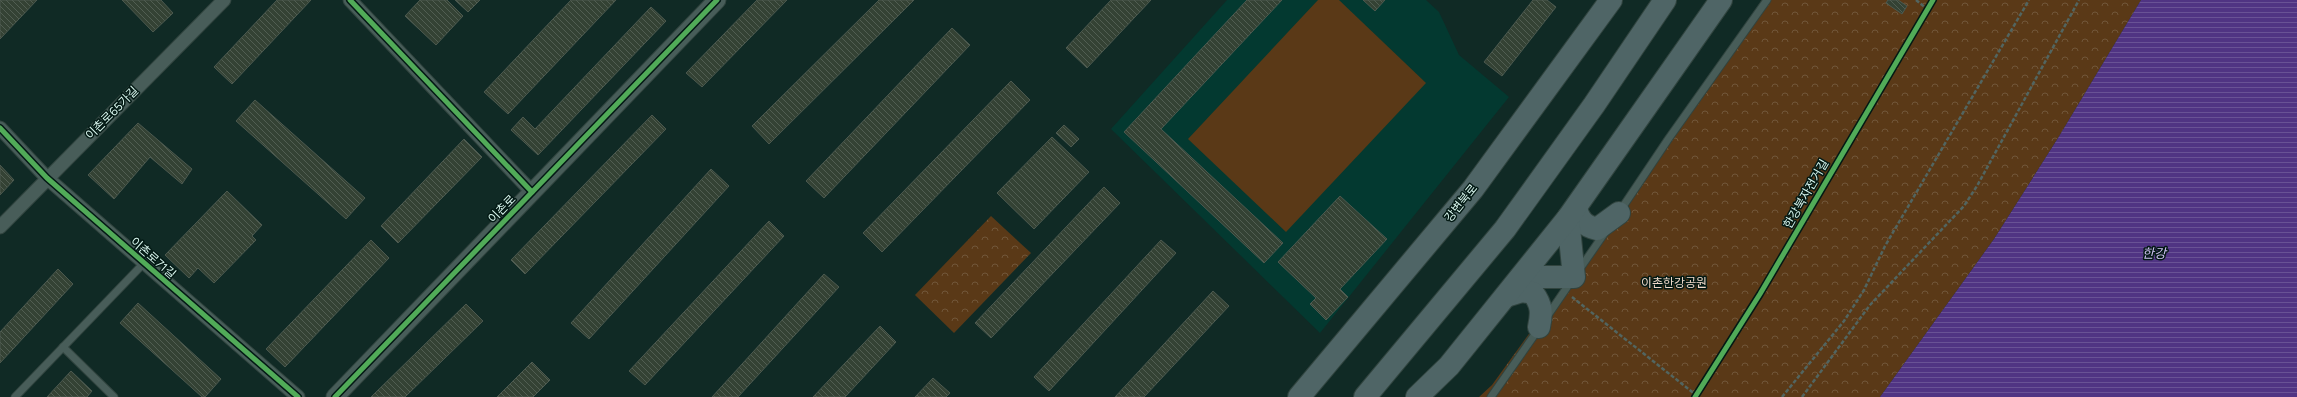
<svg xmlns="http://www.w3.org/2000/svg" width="2297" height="397" font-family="Figtree,'Noto Sans KR',sans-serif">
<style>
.built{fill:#033930}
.park{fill:url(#park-crowns)}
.pitch{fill:#5a3917}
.water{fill:url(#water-rules)}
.building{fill:url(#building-back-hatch);stroke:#4c594f}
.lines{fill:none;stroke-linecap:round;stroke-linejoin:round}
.service-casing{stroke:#31443f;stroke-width:9}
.minor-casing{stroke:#31443f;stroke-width:15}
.tertiary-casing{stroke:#31443f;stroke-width:19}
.trunk-casing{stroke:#31443f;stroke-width:24}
.path{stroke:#526560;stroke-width:2.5;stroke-dasharray:4 2;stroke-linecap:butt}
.service{stroke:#485d59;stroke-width:7}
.minor{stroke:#485d59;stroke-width:13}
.tertiary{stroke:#485d59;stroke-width:17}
.trunk{stroke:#4f6566;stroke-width:22}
.cycleway-casing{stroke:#031914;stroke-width:8}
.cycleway{stroke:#51ab58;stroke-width:5}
.labels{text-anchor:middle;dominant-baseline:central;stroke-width:3;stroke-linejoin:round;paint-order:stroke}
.street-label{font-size:12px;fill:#d9f6ee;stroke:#031914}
.park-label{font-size:12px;fill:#efd8c8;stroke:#031914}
.water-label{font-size:13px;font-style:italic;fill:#ccbfef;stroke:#031914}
</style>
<defs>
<pattern id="park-crowns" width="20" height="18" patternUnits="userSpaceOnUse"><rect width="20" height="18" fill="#5a3917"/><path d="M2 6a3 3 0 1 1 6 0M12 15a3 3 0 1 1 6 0" fill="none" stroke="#715639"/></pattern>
<pattern id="water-rules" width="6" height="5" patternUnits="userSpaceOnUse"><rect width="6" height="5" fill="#503483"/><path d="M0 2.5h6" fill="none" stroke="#695295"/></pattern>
<pattern id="building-back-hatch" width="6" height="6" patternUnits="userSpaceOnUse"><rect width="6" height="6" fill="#344234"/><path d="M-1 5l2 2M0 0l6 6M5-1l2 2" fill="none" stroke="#515e52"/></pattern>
</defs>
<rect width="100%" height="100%" fill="#102a25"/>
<polygon class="built" points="1227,0 1426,0 1439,12 1459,55 1509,97 1320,333 1111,129"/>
<g class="park">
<polygon points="1762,0 2141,0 2058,138 1994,239 1880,397 1479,397 1492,385 1628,197"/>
<polygon points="991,216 1031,253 954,333 915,295"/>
</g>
<polygon class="pitch" points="1318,0 1339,0 1426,83 1286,232 1188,139"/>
<polygon class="water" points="2141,0 2297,0 2297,397 1880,397 1994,239 2058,138"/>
<g class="building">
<polygon points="0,0 37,0 0,39"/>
<polygon points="122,0 161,0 173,13 153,32"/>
<polygon points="277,0 311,0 232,84 214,67"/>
<polygon points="420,0 447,0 463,16 436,45 405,16"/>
<polygon points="455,0 480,0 468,12"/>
<polygon points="571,0 616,0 508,114 484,92"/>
<polygon points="757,0 787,0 702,87 686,73"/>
<polygon points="879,0 914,0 769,144 752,126"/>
<polygon points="1111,0 1151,0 1087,68 1066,48"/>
<polygon points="1247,0 1282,0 1161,129 1283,243 1264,263 1124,132"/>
<polygon points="1363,0 1385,0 1375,11"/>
<polygon points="1533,0 1547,0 1556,7 1502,76 1484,62"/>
<polygon points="1888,0 1898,0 1907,6 1902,14 1886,3"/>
<polygon points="651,7 666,21 538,155 511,130 523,117 535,129"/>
<polygon points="952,28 970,45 824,198 806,181"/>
<polygon points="1011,81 1030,100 882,252 863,233"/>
<polygon points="255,100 365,198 346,219 236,121"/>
<polygon points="652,115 666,129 525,274 511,260"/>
<polygon points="138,123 192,169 182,184 150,157 114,199 88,175"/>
<polygon points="1064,125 1079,139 1071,147 1056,133"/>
<polygon points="1052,137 1089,172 1034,229 997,193"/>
<polygon points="464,139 482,157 398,243 381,226"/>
<polygon points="0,165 14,180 0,195"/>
<polygon points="711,169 729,186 589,339 571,323"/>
<polygon points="1104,187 1120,203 991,338 975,323"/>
<polygon points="227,191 262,225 252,236 256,240 214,283 198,268 189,278 165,255"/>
<polygon points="1340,196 1387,239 1340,289 1348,297 1326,320 1310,304 1316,298 1278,262"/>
<polygon points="769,221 784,236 645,385 629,371"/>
<polygon points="371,240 389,258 285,367 266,349"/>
<polygon points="1161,240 1176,253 1049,391 1034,377"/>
<polygon points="58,269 73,284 0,363 0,332"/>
<polygon points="824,274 839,287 738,397 712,397"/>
<polygon points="1213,291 1229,306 1144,397 1115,397"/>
<polygon points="138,303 221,379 205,397 202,397 120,323"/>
<polygon points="466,304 483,321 405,397 371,397"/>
<polygon points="880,326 896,342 845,397 813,397"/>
<polygon points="532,362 550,380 533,397 497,397"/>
<polygon points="71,371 92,391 87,397 47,397"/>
<polygon points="933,378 950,393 946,397 915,397"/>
</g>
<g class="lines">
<defs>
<g id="service">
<polyline points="1620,211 1669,138 1767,0"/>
<polyline points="1579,270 1606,231"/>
<polyline points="1546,318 1572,280"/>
<polyline points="63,347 114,397"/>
<polyline points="15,397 144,263"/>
<polyline points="1491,397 1538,330"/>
</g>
<g id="minor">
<polyline points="350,0 532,192"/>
<polyline points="0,128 47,178 298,397"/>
<polyline points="0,227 224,0"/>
</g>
<polyline id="tertiary" points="335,397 717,0"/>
<g id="trunk">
<path d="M 1576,208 C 1579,220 1584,226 1597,229 L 1619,213"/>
<polyline points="1521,277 1574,277 1568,218"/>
<path d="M 1506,296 L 1522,291 L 1533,293 C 1542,305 1542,313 1539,327"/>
<polyline points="1299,397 1473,189 1611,0"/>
<polyline points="1365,397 1505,229 1594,105 1665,0"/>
<polyline points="1417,397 1449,366 1568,218 1721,0"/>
</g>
</defs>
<use href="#service" class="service-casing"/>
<use href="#minor" class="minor-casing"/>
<use href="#tertiary" class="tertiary-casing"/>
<use href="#trunk" class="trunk-casing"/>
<g class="path">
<polyline points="1916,0 1927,9"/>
<polyline points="1572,297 1696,395"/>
<polyline points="1782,397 1844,321 1864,290 1885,246 2029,0"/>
<polyline points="1802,397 1870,305 1964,206 1977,186 2079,0"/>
</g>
<use href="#service" class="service"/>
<use href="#minor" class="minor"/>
<use href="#tertiary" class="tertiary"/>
<use href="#trunk" class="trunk"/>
<defs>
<g id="cycleway">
<polyline points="350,0 532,192"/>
<polyline points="0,128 47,178 298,397"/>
<polyline points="335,397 717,0"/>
<polyline points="1695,397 1760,294 1933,0"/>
</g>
</defs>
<use href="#cycleway" class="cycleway-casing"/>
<use href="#cycleway" class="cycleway"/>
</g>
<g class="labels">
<g class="street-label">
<text transform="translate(112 113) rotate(-45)">이촌로65가길</text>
<text transform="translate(1806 194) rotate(-60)">한강북자전거길</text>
<text transform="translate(1461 203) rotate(-51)">강변북로</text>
<text transform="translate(502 209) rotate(-46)">이촌로</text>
<text transform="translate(153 258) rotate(41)">이촌로71길</text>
</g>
<g class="park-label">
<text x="1674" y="283">이촌한강공원</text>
</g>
<g class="water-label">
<text x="2154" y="253">한강</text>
</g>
</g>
</svg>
